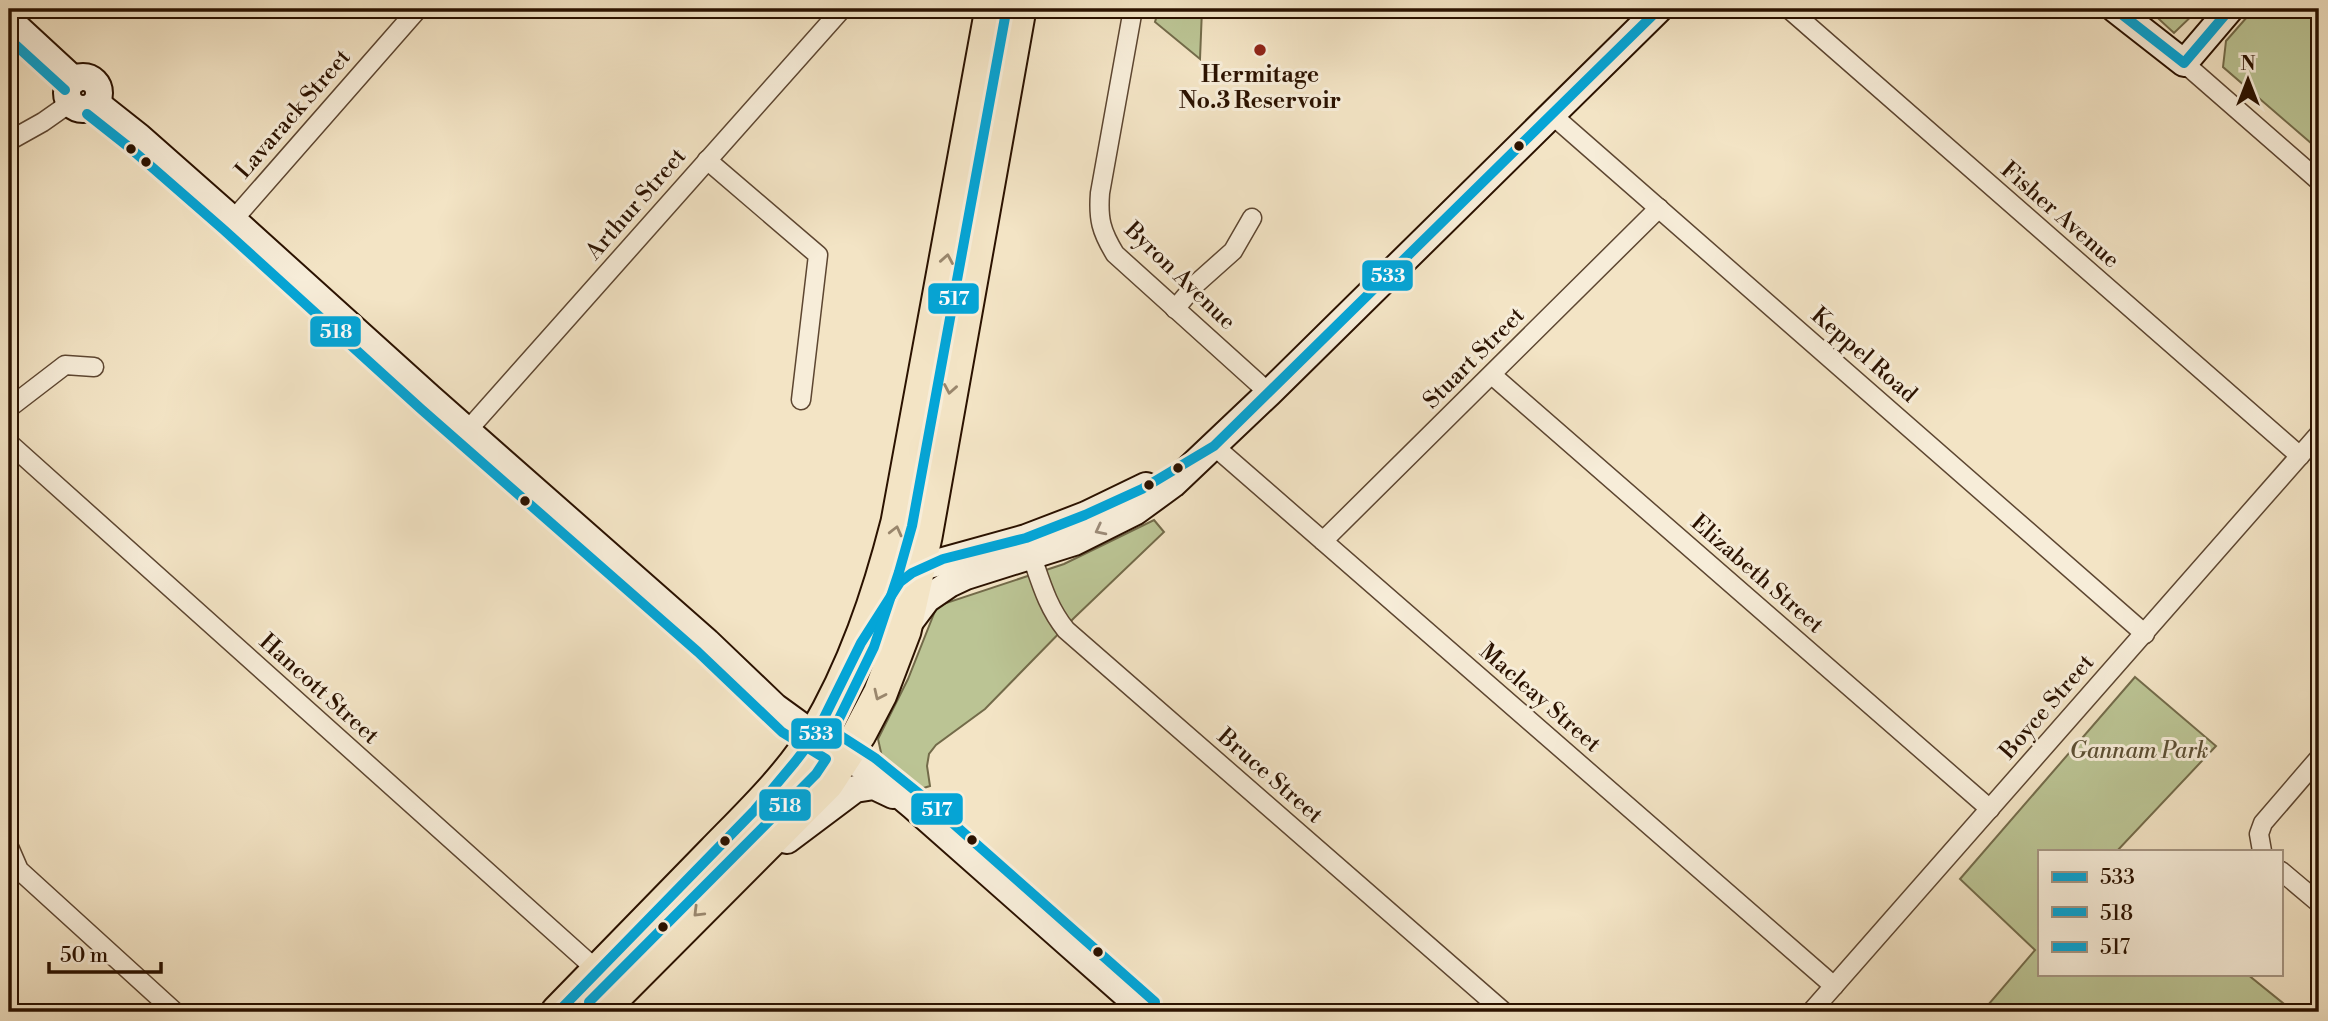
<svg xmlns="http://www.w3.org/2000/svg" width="2328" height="1021" font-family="'Libre Bodoni',serif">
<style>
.green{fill:#bbc494;stroke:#736b4a;stroke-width:2}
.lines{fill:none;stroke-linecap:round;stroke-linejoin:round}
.street-casing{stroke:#5d4631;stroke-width:21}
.secondary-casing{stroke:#2b1200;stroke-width:30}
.highway-casing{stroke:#2b1200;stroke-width:37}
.street{stroke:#f7edd9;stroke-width:18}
.secondary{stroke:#f7edd9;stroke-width:26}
.highway{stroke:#f3e4c5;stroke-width:33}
.bus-1-casing{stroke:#f7edd9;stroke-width:16}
.bus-2-casing{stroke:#f7edd9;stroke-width:16}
.bus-3-casing{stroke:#f7edd9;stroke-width:16}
.bus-1{stroke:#04a5d7;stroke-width:10}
.bus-2{stroke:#04a5d7;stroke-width:10}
.bus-3{stroke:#04a5d7;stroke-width:10}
.oneway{stroke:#99866c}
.oneway2{stroke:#9b8a77}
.poi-dot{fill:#8f2418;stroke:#f7edd9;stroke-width:2.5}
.bus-dot{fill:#2b1200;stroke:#f7edd9;stroke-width:2.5}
.labels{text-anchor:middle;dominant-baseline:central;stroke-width:6;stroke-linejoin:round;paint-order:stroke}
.poi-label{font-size:23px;font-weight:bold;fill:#2b1200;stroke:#f7edd9}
.street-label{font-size:23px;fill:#2b1200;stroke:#f7edd9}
.park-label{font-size:23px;font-style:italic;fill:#5d5034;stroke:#f7edd9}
.line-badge{stroke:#f7edd9;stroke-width:2.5}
.badge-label{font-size:19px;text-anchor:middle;font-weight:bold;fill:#fff}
</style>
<rect width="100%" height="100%" fill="#f3e4c5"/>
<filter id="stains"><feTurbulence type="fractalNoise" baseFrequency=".00286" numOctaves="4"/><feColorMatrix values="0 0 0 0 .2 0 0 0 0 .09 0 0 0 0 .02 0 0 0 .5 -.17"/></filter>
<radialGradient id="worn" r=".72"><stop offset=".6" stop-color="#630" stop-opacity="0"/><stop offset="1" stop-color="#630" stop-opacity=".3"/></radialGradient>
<g class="green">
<polygon points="1159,9 1202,9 1200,59 1155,22"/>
<polygon points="2148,9 2199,9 2174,33"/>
<polygon points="2254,9 2319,9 2319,150 2223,67 2226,41"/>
<polygon points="1154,520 1164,532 1074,618 985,709 936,745 929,754 927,766 930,786 917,790 882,757 878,739 908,679 937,606 1064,564"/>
<polygon points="2135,677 2216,746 2117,851 2039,851 2039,974 2247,974 2294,1012 1982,1012 2035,950 1960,879"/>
</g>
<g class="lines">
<defs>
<g id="street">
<path d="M 1133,9 L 1100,193 C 1098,219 1101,231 1115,254 L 1269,393"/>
<polyline points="1789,9 2300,456"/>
<polyline points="2184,63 2319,181"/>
<polyline points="1551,114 2145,634"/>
<polyline points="9,141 43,122 70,103"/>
<polyline points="707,160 818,255 801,400"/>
<polyline points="233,220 418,9"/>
<polyline points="1175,309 1196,284 1233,251 1252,218"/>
<polyline points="1492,375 1990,809"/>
<polyline points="9,408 65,365 94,367"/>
<polyline points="467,431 842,9"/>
<polyline points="9,443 598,971"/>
<polyline points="1214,446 1834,986"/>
<polyline points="1323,541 1659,208"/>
<path d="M 1032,557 C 1041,583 1048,608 1066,630 L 1504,1012"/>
<polyline points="9,847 19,870 175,1012"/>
<polyline points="2262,851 2259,834 2263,823 2319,758"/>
<polyline points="2281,871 2319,903"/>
<polyline points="1811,1012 2319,434"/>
</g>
<g id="secondary">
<polyline points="2115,9 2184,63 2230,9"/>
<polyline points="9,20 74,80"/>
<circle cx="83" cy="93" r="16"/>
<polyline points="96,103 139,137 233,220 430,398 707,642 775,707 815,736"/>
<polyline points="918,568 1026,538 1086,515 1146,486"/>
<polyline points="906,627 927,599 949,584 966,576 1074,542 1136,511 1173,484 1269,393 1659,9"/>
<polyline points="845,755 882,780 913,806 1146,1012"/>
<polyline points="787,840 855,789 874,786 893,795"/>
</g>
<g id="highway">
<path d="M 558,1012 C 610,958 663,905 714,852 C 748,817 791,776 815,735 C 855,668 879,596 898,522 L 992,9"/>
<polyline points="599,1012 827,783 859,734 880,694 904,631 925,537 1019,9"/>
</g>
</defs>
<use href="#street" class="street-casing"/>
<use href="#secondary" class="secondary-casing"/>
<use href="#highway" class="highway-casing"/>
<use href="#street" class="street"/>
<use href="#secondary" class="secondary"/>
<use href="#highway" class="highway"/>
<defs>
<g id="bus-1">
<polyline points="2115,9 2184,63 2230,9"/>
<polyline points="558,1012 754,811 795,762 815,736 861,643 900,582 912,573 943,559 1026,538 1085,515 1142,489 1214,446 1659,9"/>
</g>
<g id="bus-2">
<polyline points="9,39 65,90"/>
<polyline points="87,114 130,148 224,230 421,409 698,652 782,732 826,759 816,774 589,1002"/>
</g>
<polyline id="bus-3" points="1006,12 912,526 899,572 874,647 833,731 875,758 922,796 1155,1002"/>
</defs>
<use href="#bus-1" class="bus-1-casing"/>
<use href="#bus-2" class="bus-2-casing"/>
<use href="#bus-3" class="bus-3-casing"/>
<use href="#bus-1" class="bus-1"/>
<use href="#bus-2" class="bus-2"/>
<use href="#bus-3" class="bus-3"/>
</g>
<defs><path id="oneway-chevron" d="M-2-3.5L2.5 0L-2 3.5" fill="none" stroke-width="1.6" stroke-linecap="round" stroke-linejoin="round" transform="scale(1.75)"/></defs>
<g class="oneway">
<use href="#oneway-chevron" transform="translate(947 259) rotate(-80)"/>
<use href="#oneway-chevron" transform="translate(950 389) rotate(100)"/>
<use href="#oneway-chevron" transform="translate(896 531) rotate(-76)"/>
<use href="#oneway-chevron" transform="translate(879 695) rotate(115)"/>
<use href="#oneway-chevron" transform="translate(698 912) rotate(135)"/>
</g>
<use class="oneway2" href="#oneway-chevron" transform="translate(1100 530) rotate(153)"/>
<circle class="poi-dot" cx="1260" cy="50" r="7"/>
<g class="bus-dot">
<circle cx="1519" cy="146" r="6"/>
<circle cx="131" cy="149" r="6"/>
<circle cx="146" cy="162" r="6"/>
<circle cx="1178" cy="468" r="6"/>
<circle cx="1149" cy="485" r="6"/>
<circle cx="525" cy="501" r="6"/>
<circle cx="972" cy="840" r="6"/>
<circle cx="725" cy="841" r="6"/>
<circle cx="663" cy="927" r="6"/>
<circle cx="1098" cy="952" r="6"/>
</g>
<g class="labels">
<g class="poi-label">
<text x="1260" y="75">Hermitage<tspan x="1260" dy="26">No.3 Reservoir</tspan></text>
</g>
<g class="street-label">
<text transform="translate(293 114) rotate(-49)">Lavarack Street</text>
<text transform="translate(636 204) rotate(-49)">Arthur Street</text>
<text transform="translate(2060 215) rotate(41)">Fisher Avenue</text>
<text transform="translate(1180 276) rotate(44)">Byron Avenue</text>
<text transform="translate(1864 355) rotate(41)">Keppel Road</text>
<text transform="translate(1474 358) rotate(-45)">Stuart Street</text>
<text transform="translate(1757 574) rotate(41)">Elizabeth Street</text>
<text transform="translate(319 689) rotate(42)">Hancott Street</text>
<text transform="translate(1540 698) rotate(41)">Macleay Street</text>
<text transform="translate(2047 707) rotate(-49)">Boyce Street</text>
<text transform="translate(1270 776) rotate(41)">Bruce Street</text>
</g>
<g class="park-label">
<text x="2139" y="751">Gannam Park</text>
</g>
</g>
<g class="line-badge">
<rect x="1361" y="259" width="53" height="33" rx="7" fill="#04a5d7"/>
<rect x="927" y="282" width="53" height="33" rx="7" fill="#04a5d7"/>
<rect x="309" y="315" width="53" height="33" rx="7" fill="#04a5d7"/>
<rect x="790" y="717" width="53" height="33" rx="7" fill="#04a5d7"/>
<rect x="758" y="788" width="54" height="34" rx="7" fill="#04a5d7"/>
<rect x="910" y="792" width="54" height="34" rx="7" fill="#04a5d7"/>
</g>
<g class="badge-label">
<text x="1388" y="282">533</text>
<text x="954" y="305">517</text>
<text x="336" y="338">518</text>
<text x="816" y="740">533</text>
<text x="785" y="812">518</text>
<text x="937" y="816">517</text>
</g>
<rect width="2328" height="1021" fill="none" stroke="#f3e4c5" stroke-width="35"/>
<rect x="10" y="10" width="2307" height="1000" fill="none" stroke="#2b1200" stroke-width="3.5"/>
<rect x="18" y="18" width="2293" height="986" fill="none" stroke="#2b1200" stroke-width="2"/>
<rect x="2038" y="850" width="245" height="126" fill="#f7edd9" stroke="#a59582" stroke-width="2"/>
<rect x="2052" y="872" width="35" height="10" fill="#04a5d7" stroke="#a59582" stroke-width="2"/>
<text x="2100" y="884" font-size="21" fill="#2b1200">533</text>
<rect x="2052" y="907" width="35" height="10" fill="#04a5d7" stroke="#a59582" stroke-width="2"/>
<text x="2100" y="920" font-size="21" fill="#2b1200">518</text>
<rect x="2052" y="942" width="35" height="10" fill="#04a5d7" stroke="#a59582" stroke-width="2"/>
<text x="2100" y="954" font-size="21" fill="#2b1200">517</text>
<g transform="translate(2248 80)" stroke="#f7edd9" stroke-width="5" paint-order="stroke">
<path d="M0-5L12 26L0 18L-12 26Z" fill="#2b1200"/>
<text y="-10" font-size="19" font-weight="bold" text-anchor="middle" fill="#2b1200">N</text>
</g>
<path d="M49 962v10h112v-10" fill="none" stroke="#2b1200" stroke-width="3.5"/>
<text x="60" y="962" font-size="21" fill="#2b1200" stroke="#f7edd9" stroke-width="5" paint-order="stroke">50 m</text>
<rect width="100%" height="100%" filter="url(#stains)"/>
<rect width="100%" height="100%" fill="url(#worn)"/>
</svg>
